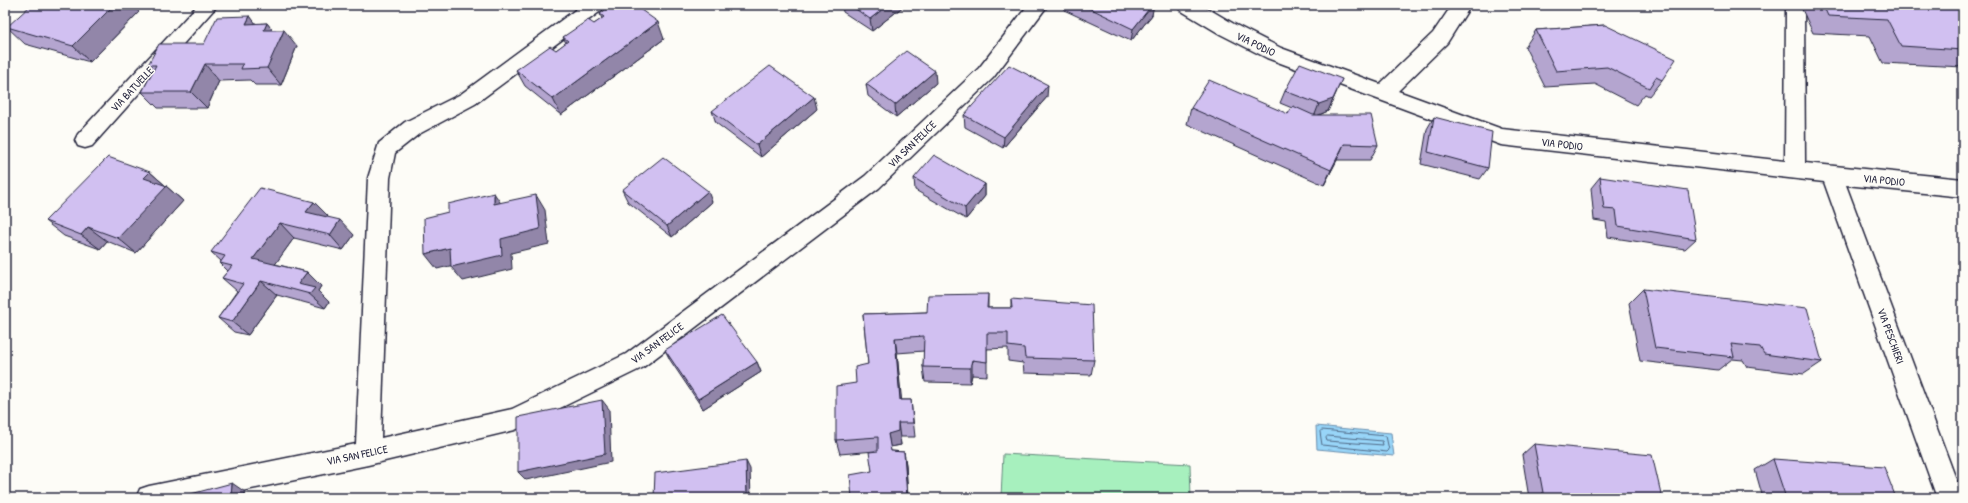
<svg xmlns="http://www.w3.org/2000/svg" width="1968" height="503" font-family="'Patrick Hand',sans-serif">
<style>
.green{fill:#a7f0be;stroke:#64897c}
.water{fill:#98d5f8;stroke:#698dac}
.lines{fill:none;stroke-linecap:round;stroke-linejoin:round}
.shore{stroke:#516a87;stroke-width:1}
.minor-casing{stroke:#22223b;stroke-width:3}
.minor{fill:#fdfcf7;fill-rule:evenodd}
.wall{fill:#b4a5cf;stroke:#22223b}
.shaded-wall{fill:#9286a9;stroke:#22223b}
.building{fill:#d1c0f1;stroke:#22223b}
.labels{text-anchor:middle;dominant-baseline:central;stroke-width:3;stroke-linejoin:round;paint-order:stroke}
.street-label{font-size:11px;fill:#22223b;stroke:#fdfcf7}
</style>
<rect width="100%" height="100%" fill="#fdfcf7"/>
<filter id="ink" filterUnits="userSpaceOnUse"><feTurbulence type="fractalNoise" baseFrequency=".025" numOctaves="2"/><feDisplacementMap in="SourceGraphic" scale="8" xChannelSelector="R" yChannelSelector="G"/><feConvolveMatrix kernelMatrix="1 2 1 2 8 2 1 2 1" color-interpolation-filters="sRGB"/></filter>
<g filter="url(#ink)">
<polygon class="green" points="1003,454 1190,464 1191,498 1001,498"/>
<polygon class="water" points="1316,426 1391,433 1394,456 1317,449"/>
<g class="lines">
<g class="shore">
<polygon points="1322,430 1386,436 1389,450 1387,452 1322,445 1320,432"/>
<polygon points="1328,436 1382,441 1383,445 1327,441 1326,438"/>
</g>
<defs>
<g id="minor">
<polygon points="193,5 217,6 92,146 85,148 78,146 75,140 78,134 195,8"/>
<polygon points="582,5 604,5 602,10 475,104 419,134 395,153 390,178 381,438 512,409 626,354 865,176 979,68 1028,5 1048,5 993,78 879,188 642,368 515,430 368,465 207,498 136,498 140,489 149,486 356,444 368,178 379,143 405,122 461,94"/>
<polygon points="1178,5 1202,5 1234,24 1281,48 1380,84 1433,33 1452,5 1471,5 1447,43 1398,91 1502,129 1785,161 1786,5 1804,5 1805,163 1963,179 1963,197 1846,185 1963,498 1937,498 1824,182 1501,145 1267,58 1220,34 1180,10"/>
</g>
</defs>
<use href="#minor" class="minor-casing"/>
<use href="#minor" class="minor"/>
</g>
<g class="wall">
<polygon points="842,5 905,5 872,31 843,12"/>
<polygon points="1065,5 1152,5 1152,15 1131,41 1064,10"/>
<polygon points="1800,5 1959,5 1963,12 1963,67 1883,63 1870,36 1813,33"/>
<polygon points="139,12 90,62 25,44 7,27"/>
<polygon points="600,14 664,39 561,115 525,86 516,70 556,50 566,43 563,37 594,24 602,19"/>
<polygon points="250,16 255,24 267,23 272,30 297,46 281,85 255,85 250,80 219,81 207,108 158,108 142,92 153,70 148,65 204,44"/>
<polygon points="1605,25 1662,80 1649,96 1645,94 1636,105 1595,84 1545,87 1525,47 1536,30"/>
<polygon points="936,83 896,117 868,96 866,84"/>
<polygon points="1285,91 1337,91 1328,111 1319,115 1378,145 1370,160 1337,160 1324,185 1187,124 1191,108 1288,114 1292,108 1280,103"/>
<polygon points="1047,97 1003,148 965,127 964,115"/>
<polygon points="817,109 761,157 716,123 712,111"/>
<polygon points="1434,117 1488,168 1480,179 1421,164 1427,129"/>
<polygon points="150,172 183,201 136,253 107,241 100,249 64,236 45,221"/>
<polygon points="1600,177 1696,239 1685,249 1608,237 1606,222 1594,220 1591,188"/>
<polygon points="914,178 985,184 985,196 966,219 915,190"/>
<polygon points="622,190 712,202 672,237 628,202"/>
<polygon points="314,202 328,216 327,217 354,235 343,250 294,238 275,264 307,272 321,286 318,291 329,302 325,308 277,295 248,335 234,332 218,318 237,291 222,278 228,271 220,263 221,261 211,252"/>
<polygon points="1643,289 1822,362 1804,374 1747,367 1743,360 1732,359 1718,370 1640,361 1629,303"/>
<polygon points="988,294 988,308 1011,308 1011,299 1094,360 1091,375 1024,373 1023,363 1008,361 1008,348 987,349 987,376 972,375 970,383 925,382 923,367 924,351 897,353 901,400 911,400 915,437 900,437 901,445 890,447 891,451 904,452 906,465 908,498 852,498 872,471 875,451 840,454 836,440 856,383 868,364 863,314 927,312"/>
<polygon points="665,350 757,362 761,372 703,409 670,360"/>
<polygon points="1963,356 1963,372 1960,358"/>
<polygon points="1534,444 1662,498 1529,498 1522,455"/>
<polygon points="1773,459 1896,498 1763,498 1755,470"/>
</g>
<g class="shaded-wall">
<polygon points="114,5 133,5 139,12 90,62 73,46"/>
<polygon points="888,5 905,5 872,31 870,19"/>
<polygon points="1152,5 1154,5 1152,15 1131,41 1133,29"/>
<polygon points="250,16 263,33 246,24"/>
<polygon points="658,22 664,39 561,115 553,99"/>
<polygon points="267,23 280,40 284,30 297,46 281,85 267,68 264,30"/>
<polygon points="205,64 219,81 207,108 191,92"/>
<polygon points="935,71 936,83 896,117 895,105"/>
<polygon points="1342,79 1328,111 1314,117 1319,104"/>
<polygon points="1048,85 1047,97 1003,148 1004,137"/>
<polygon points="814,97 817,109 761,157 757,145"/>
<polygon points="1344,144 1337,160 1324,185 1331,170"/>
<polygon points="150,172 183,201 136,253 118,238 144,178"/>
<polygon points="985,184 985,196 966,219 965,208"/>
<polygon points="708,191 712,202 672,237 667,226"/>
<polygon points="494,193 504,208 494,204"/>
<polygon points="536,195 545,210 549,244 511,253 512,269 463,281 451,267"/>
<polygon points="314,202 328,216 320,227 306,212"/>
<polygon points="340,220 354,235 343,250 330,235"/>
<polygon points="280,223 294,238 269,273 253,259"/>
<polygon points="88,227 107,241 100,249 81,235"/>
<polygon points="450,248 462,263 437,269 425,254"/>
<polygon points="307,272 321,286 318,291 329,302 325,308 298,284"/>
<polygon points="261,281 277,295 248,335 232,322"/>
<polygon points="895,338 897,353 903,414 900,400"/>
<polygon points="972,360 972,375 970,383 970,368"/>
<polygon points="757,362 761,372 703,409 698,399"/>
<polygon points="602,400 609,409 611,462 526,480 518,472"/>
<polygon points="898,423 901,445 890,447 888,434"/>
<polygon points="904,452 906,465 908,498 907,498"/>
<polygon points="746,461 750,469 751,498 747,498"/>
<polygon points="232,483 245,492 245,498 231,498"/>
</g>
<g class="building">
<polygon points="31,5 114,5 73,46 7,27"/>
<polygon points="612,5 634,5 658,22 553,99 516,70 550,46 556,50 568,41 563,37 588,20 594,24 604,17 600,14"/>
<polygon points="850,5 888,5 870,19"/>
<polygon points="1083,5 1152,5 1133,29"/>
<polygon points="1823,5 1959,5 1963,12 1963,50 1901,46 1887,19 1828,16"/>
<polygon points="250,16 246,24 267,23 264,30 284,30 267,68 241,69 243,64 205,64 191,92 142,92 156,65 148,65 159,44 204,44 217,17"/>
<polygon points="1605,25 1676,59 1662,80 1656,77 1649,88 1607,67 1556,71 1536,30"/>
<polygon points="906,51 935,71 895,105 866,84"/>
<polygon points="1300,63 1342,79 1333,99 1319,104 1285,91"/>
<polygon points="1009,65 1048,85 1004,137 964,115"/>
<polygon points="770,66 814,97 757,145 712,111"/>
<polygon points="1209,80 1288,114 1293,106 1313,115 1371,115 1378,145 1344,144 1331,170 1191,108"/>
<polygon points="1434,117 1492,132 1488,168 1428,152"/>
<polygon points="934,155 985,184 965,208 914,178"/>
<polygon points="108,157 150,172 144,178 167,186 118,238 88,227 81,235 45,221"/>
<polygon points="663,157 708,191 667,226 622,190"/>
<polygon points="1600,177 1688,190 1696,239 1618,226 1616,210 1604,209"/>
<polygon points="260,188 314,202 306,212 340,220 330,235 280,223 253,259 307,272 298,284 315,288 310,294 261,281 232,322 218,318 243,284 222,278 232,266 220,263 225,256 211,252"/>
<polygon points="494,193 494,204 536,195 540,229 501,239 502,255 451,267 450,248 425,254 424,218 448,212 448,204"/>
<polygon points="1643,289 1807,308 1822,362 1764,354 1760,347 1731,344 1734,357 1655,348"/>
<polygon points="988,294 987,308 1012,308 1011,299 1092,305 1094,360 1025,358 1024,348 1008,346 1008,333 987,333 987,362 972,360 970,368 923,367 924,336 895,338 900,400 911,400 913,423 898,423 898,431 888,434 891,451 904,452 907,498 852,498 850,475 872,471 869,452 878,451 878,437 836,440 836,386 856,383 855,367 868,364 863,314 927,312 928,295"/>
<polygon points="722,315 757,362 698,399 665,350"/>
<polygon points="602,400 605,454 518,472 518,417"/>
<polygon points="1534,444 1652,455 1662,498 1544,498"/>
<polygon points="1773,459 1884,467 1896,498 1786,498"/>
<polygon points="746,461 747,498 654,498 655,473"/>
<polygon points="232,483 231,498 176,498"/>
</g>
</g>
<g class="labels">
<g class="street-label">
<text transform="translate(1256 44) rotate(26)">VIA PODIO</text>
<text transform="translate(132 89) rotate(-47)">VIA BATUELLE</text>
<text transform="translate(912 144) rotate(-44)">VIA SAN FELICE</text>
<text transform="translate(1562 144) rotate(7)">VIA PODIO</text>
<text transform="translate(1884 180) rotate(6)">VIA PODIO</text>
<text transform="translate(1891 336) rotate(70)">VIA PESCHIERI</text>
<text transform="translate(657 343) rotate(-36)">VIA SAN FELICE</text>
<text transform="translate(357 455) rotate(-12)">VIA SAN FELICE</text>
</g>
</g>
<rect width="1968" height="503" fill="none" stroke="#fdfcf7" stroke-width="20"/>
<rect x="10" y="10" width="1948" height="483" fill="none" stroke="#22223b" stroke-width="1.5" filter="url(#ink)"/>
</svg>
